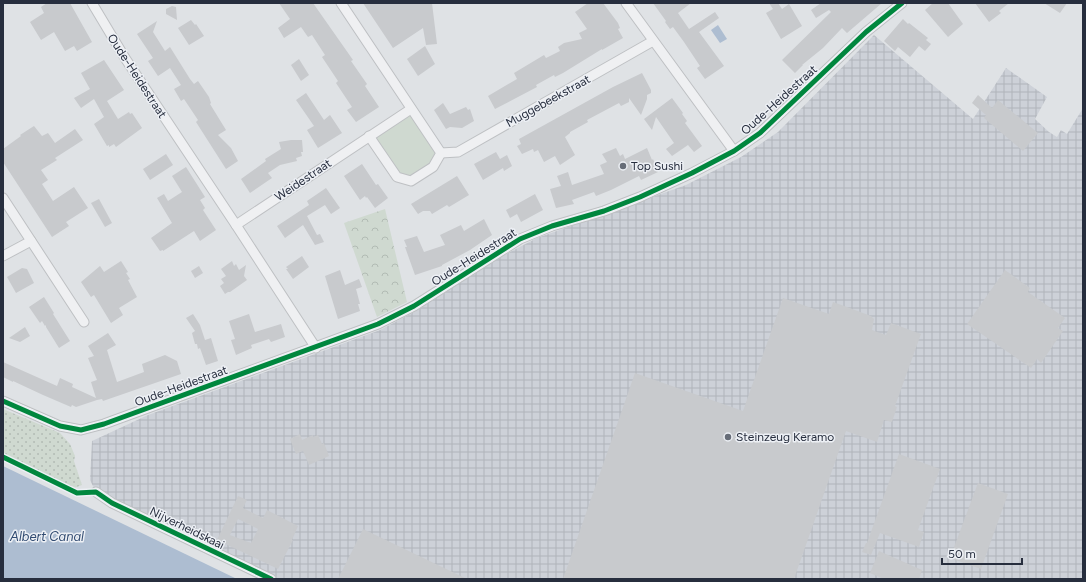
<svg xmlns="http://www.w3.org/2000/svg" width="1086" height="582" font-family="Figtree,sans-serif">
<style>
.industrial{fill:url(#industrial-grid)}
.grass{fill:url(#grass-dots)}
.forest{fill:url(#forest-crowns)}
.park{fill:#cfd9d0}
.water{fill:#adbdd1}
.building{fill:#c8cacd;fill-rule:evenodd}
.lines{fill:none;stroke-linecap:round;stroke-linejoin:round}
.minor-casing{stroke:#bec0c3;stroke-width:11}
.minor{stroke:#eff0f2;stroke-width:9}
.cycleway-casing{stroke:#edf0f5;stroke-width:8}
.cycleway{stroke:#00873e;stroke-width:5}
.poi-dot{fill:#676d78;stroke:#edf0f5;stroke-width:1.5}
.labels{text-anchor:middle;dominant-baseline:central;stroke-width:3;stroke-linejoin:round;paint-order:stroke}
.street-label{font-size:12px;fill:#272e3e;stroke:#edf0f5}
.poi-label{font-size:12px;fill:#272e3e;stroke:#edf0f5;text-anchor:start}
.water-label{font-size:13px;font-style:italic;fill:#314b71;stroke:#edf0f5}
</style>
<defs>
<pattern id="industrial-grid" width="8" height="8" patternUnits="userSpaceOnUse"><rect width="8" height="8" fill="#cdd1d8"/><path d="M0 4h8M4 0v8" fill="none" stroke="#b0b4ba"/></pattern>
<pattern id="grass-dots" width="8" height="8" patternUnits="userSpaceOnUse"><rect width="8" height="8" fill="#cfd9d0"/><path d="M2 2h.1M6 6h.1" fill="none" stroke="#b2bbb4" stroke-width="1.8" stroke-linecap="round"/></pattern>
<pattern id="forest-crowns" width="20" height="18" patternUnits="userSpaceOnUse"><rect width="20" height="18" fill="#cfd9d0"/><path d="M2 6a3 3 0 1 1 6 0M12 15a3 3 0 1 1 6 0" fill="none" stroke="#b2bbb4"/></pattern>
</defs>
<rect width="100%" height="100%" fill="#dfe2e5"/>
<polygon class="industrial" points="874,35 973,119 1006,68 1047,97 1035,119 1049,132 1057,137 1061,130 1067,134 1083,108 1083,579 265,579 96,492 90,480 92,441 148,415 380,330 416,311 502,256 537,238 686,185 741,157 778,132"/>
<polygon class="grass" points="3,409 60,433 70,444 75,456 74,461 82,485 74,488 3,454"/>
<polygon class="forest" points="385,209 407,302 377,317 344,223"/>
<polygon class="park" points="411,109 441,153 433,167 411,181 397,177 369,136"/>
<g class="water">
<polygon points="718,25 727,39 720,43 711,30"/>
<polygon points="3,466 237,579 3,579"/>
</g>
<g class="building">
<polygon points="47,3 70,3 92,42 77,51 74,46 65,51 54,32 41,40 30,22 44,13 41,7"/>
<polygon points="279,3 313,3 353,60 351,61 367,84 365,86 379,107 356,122 347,110 352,107 336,83 338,81 322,57 325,55 312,35 308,37 301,27 284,38 278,28 290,19"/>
<polygon points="363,3 432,3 437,44 426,45 423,28 393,48"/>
<polygon points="588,3 603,3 618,23 620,28 618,29 623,38 602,50 602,49 563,73 555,77 554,75 536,85 537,87 495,109 488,96 517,79 514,73 544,55 546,58 560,51 558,47 564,43 582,39 579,33 587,29 575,12"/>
<polygon points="653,3 691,3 678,13 689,29 715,12 719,18 699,32 724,66 705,79 697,68 700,66 684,42 673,27 670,29 665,22 666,21"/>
<polygon points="769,3 778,3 782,9 789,4 802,26 781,39 766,13 773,9"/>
<polygon points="821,3 882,3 847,33 842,28 823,48 802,65 803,65 795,73 782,60 831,12 829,10 816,18 811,10"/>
<polygon points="933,3 948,3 963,24 948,37 925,10"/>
<polygon points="975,3 1009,3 999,11 1001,13 989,22"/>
<polygon points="1044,3 1067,3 1060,13"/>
<polygon points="172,6 176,7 177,20 166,14 166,9"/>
<polygon points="903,19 908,24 909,23 928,38 926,40 931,44 925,51 919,46 910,57 898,47 895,51 884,41"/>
<polygon points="191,20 195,25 196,24 204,36 189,45 178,28"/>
<polygon points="157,21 153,32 165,51 170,47 190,79 194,84 198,81 209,97 211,103 210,104 226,130 218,135 231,148 238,161 226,169 196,122 198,120 184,99 181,101 174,89 181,85 170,68 158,76 148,61 153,58 137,34"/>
<polygon points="425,46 435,64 418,76 407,59"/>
<polygon points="299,59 309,75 301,81 291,65"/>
<polygon points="104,60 124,90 107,101 118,119 129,112 130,114 132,113 142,128 116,147 114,144 109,147 109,145 107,146 94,124 104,117 94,99 81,108 74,98 90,89 81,73"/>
<polygon points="642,73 651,90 651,93 647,95 647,99 641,115 629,98 629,102 621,106 619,103 587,120 588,122 570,132 570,133 565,137 575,155 560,165 555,156 544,162 538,150 534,152 533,149 522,154 517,146 521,144 519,139 613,87"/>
<polygon points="306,93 324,120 330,115 342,133 318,148 307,130 314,126 296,100"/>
<polygon points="978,95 992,108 998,100 1038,133 1023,151 984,118 986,115 972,103"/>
<polygon points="672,98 683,113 682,114 687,121 685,123 702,146 694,152 688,145 672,156 666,149 674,143 656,117 652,130 644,119"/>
<polygon points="443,103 450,114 466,107 468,110 470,109 474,121 462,128 450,127 446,129 434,110"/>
<polygon points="34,126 42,136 48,133 55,143 75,129 83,140 55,158 57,160 41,170 48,180 42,184 53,201 74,187 88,208 66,222 69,226 52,237 3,162 3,149 21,136 20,135"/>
<polygon points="291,140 302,140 303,152 301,152 302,156 296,158 297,161 280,165 268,173 272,178 250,193 241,179 266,161 265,159 281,149 279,142"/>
<polygon points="616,148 620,156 623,154 625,159 647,148 652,160 653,159 658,172 641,180 639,176 611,190 596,196 594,192 572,200 574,204 556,208 550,189 561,186 557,176 568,172 572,185 604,174 600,165 607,162 602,154"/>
<polygon points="496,152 500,159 507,155 512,166 504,171 503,168 483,180 474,164"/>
<polygon points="166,154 173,165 150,180 143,169"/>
<polygon points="362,164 376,185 378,184 388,198 375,208 367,197 366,198 365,196 360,200 344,176"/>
<polygon points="186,167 205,197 200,200 205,208 203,210 216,230 200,241 194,231 163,251 163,250 160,251 151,238 172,223 157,198 164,194 168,201 182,192 172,176"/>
<polygon points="457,176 469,195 449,207 447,205 432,214 430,211 423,211 418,214 411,204"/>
<polygon points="326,188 340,208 331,214 325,205 307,216 317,235 320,234 324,242 315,245 303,225 285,238 277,226 309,205 307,201"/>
<polygon points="535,194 543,210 521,222 517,214 510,218 506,210"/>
<polygon points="99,199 112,223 105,227 91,203"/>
<polygon points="484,219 492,235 470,250 442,265 442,266 415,275 405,247 407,247 404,240 417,236 424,252 445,245 440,235 461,225 464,231"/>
<polygon points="302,256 309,267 293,279 286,269 288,269 286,267"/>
<polygon points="121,261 128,272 126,273 130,279 128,280 137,297 119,308 123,315 111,323 94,295 91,297 81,282 100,266 104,272"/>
<polygon points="232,261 234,266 236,264 239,270 246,265 244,276 247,280 230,292 228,292 225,294 220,286 224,283 221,279 226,276 221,269"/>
<polygon points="199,266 203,273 195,278 191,271"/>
<polygon points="22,268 27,269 34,283 16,293 7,277"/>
<polygon points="340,270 345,285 359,279 362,287 356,289 360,304 358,304 360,311 338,319 325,276"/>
<polygon points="1005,270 1030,288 1028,292 1065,318 1058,328 1063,331 1041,363 1037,359 1031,368 967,324"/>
<polygon points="44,297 54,313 53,314 70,341 59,348 46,327 46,325 45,326 42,321 40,323 29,307"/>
<polygon points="783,298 829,314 833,302 847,307 871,316 874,319 872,330 886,335 891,323 921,334 895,406 897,407 892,422 884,420 877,442 846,431 794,579 563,579 635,373 743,411"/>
<polygon points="193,314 200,325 205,340 211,338 218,361 206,365 200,348 198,349 197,344 195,344 192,333 195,331 186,318"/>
<polygon points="249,314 255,332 281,324 285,337 271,342 269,339 251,345 252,348 236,355 231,340 235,339 229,321"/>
<polygon points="25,327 30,336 20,342 9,338"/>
<polygon points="108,333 116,345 107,350 117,382 144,372 142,364 165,355 177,361 181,374 103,401 102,399 97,400 76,407 72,405 71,407 43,395 13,381 13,382 3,377 3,362 57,386 60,378 73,384 72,387 96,398 91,382 97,380 88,358 94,356 88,346"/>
<polygon points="300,434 302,440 313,435 313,437 318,435 322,444 324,443 329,456 309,465 303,451 296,454 290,439"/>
<polygon points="899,454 940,469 918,530 924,532 919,547 880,533 871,555 862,552 866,543 867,543"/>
<polygon points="978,483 1008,494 981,569 950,558"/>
<path d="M 238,496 L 247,500 L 243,508 L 263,518 L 267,510 L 298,526 L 292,540 L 293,540 L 278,569 L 217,540 ZM 238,519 L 258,529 L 251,543 L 230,535 Z"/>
<polygon points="363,529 467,579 338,579"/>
<polygon points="879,551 922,570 919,579 884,579 870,573"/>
</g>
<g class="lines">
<defs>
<g id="minor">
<polyline points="92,3 125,58 236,225 316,348"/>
<polyline points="341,3 441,153 433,167 411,181 397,177 369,136"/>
<polyline points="626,3 734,151"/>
<polyline points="441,153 458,152 653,41"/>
<polyline points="3,198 84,322"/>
<polyline points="236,225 411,109"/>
<polyline points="3,256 31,241"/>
<polyline points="3,401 60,426 81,430 104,424 378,324 414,306 520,239 552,226 604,211 640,197 692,173 734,151 760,133 866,32 902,3"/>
<polyline points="96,492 112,503 271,579"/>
</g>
</defs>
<use href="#minor" class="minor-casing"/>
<use href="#minor" class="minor"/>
<defs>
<g id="cycleway">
<polyline points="3,401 60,426 81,430 104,424 378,324 414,306 520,239 552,226 604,211 640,197 692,173 734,151 760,133 866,32 902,3"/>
<polyline points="3,457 77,493 96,492 112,503 271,579"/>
</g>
</defs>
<use href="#cycleway" class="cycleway-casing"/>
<use href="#cycleway" class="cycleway"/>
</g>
<g class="poi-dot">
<circle cx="623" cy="166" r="4"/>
<circle cx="728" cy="437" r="4"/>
</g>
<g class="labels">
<g class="street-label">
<text transform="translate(137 76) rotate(57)">Oude-Heidestraat</text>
<text transform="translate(779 100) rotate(-42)">Oude-Heidestraat</text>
<text transform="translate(548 101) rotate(-29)">Muggebeekstraat</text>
<text transform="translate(303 180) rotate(-34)">Weidestraat</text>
<text transform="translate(474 257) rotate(-32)">Oude-Heidestraat</text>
<text transform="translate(181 386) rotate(-20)">Oude-Heidestraat</text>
<text transform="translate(187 528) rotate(26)">Nijverheidskaai</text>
</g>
<g class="poi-label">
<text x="631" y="166">Top Sushi</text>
<text x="736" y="437">Steinzeug Keramo</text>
</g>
<g class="water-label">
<text x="47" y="536">Albert Canal</text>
</g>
</g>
<rect width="1086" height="582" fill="none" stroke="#272e3e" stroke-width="8"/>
<path d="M942 558v6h80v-6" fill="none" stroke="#272e3e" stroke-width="2"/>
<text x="948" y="558" font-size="12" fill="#272e3e" stroke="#edf0f5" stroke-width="3" paint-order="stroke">50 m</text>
</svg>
